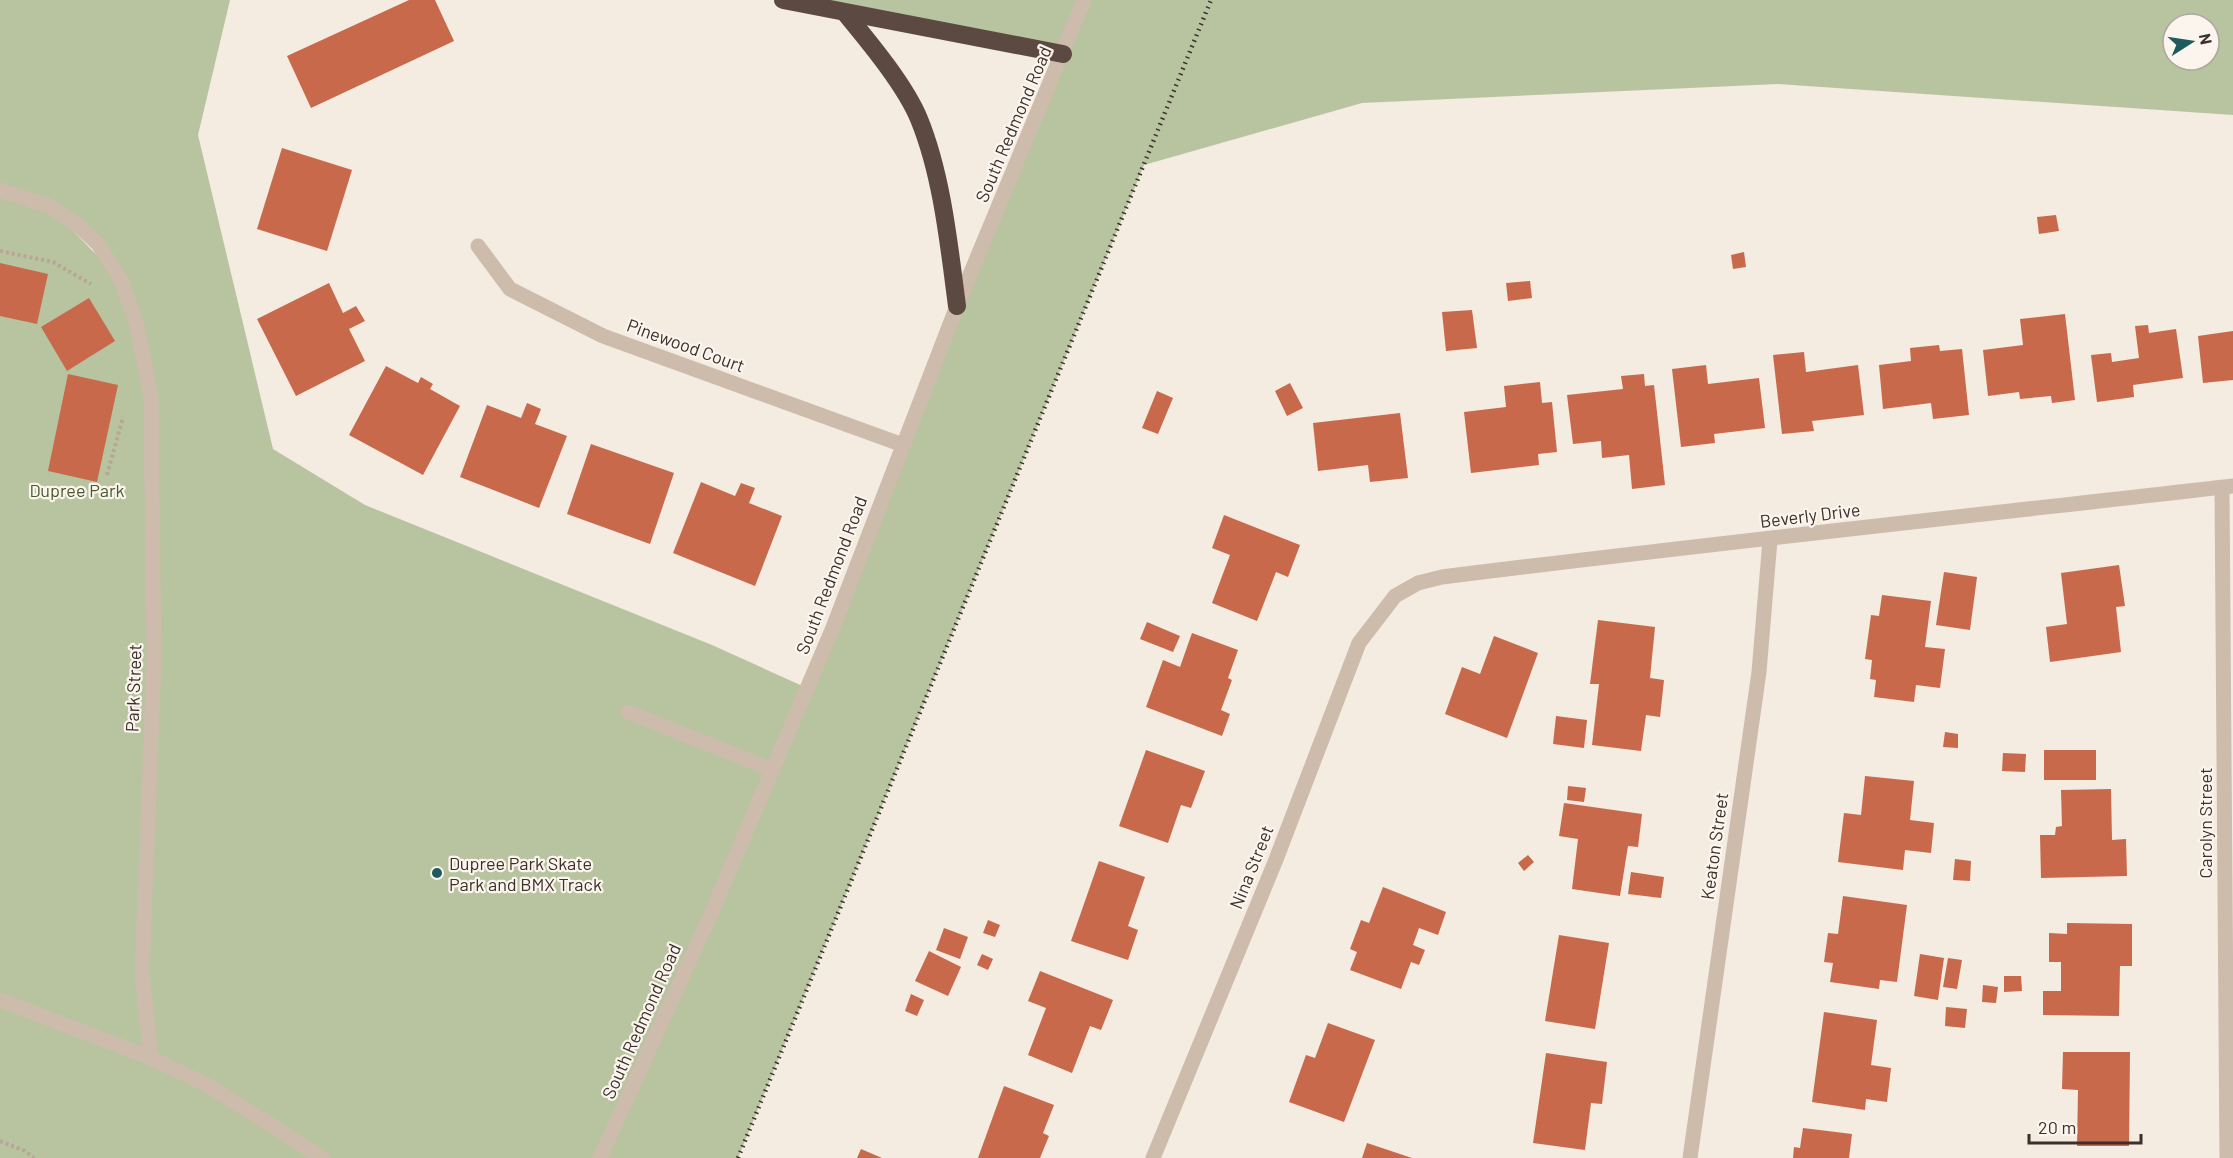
<svg xmlns="http://www.w3.org/2000/svg" width="2233" height="1158" font-family="Barlow,sans-serif">
<style>
.green{fill:#b8c4a0;fill-rule:evenodd}
.building{fill:#c8694b}
.lines{fill:none;stroke-linecap:round;stroke-linejoin:round}
.path{stroke:#b9a596;stroke-width:4;stroke-dasharray:3 3;stroke-linecap:butt}
.service{stroke:#cdbbac;stroke-width:15}
.minor{stroke:#cdbbac;stroke-width:15}
.tertiary{stroke:#cdbbac;stroke-width:15}
.motorway{stroke:#5c4a42;stroke-width:18}
.rail{stroke:#3b302b;stroke-width:4.5;stroke-dasharray:1.5 4.5;stroke-linecap:butt}
.poi-dot{fill:#1f5a5e;stroke:#fbf5ee;stroke-width:2}
.labels{text-anchor:middle;dominant-baseline:central;stroke-width:4.5;stroke-linejoin:round;paint-order:stroke}
.street-label{font-size:18px;fill:#3b302b;stroke:#fbf5ee}
.park-label{font-size:18px;fill:#4a5a2e;stroke:#fbf5ee}
.poi-label{font-size:18px;fill:#3b302b;stroke:#fbf5ee;text-anchor:start}
</style>
<rect width="100%" height="100%" fill="#f4ebe1"/>
<path class="green" d="M 0,0 L 230,0 L 198,135 L 273,449 L 365,505 L 712,645 L 807,688 L 1063,54 L 783,0 L 2233,0 L 2233,115 L 1778,84 L 1362,103 L 1144,165 L 738,1158 L 0,1158 ZM 2173,24 L 2209,24 L 2209,60 L 2173,60 ZM 52,209 L 98,244 L 118,277 Z"/>
<g class="building">
<polygon points="409,0 435,0 454,41 311,108 287,56"/>
<polygon points="282,148 352,170 327,251 257,229"/>
<polygon points="2056,215 2059,231 2039,234 2037,217"/>
<polygon points="1744,252 1746,267 1733,269 1731,255"/>
<polygon points="0,263 48,274 37,324 0,316"/>
<polygon points="1530,281 1532,298 1508,301 1506,283"/>
<polygon points="329,283 343,313 356,306 365,321 349,329 365,361 296,396 257,319"/>
<polygon points="89,298 115,341 67,371 41,327"/>
<polygon points="1472,310 1477,348 1446,351 1442,312"/>
<polygon points="2065,314 2075,400 2052,403 2051,396 2020,399 2019,392 1988,396 1983,350 2023,345 2020,319"/>
<polygon points="2148,325 2149,333 2176,329 2183,378 2133,385 2134,397 2097,402 2091,355 2111,353 2112,362 2139,358 2135,326"/>
<polygon points="2233,331 2233,380 2203,383 2198,336"/>
<polygon points="1939,345 1940,351 1962,349 1969,415 1933,419 1931,403 1883,409 1879,365 1911,361 1910,348"/>
<polygon points="1804,352 1806,372 1858,365 1864,415 1812,421 1814,431 1782,434 1773,355"/>
<polygon points="1706,365 1708,384 1759,378 1765,428 1714,434 1715,443 1681,447 1672,369"/>
<polygon points="386,366 418,383 421,377 433,384 430,389 460,406 423,475 349,435"/>
<polygon points="68,374 118,385 97,482 48,471"/>
<polygon points="1644,374 1645,386 1654,385 1665,485 1632,489 1629,455 1602,458 1601,441 1573,444 1567,395 1623,389 1621,376"/>
<polygon points="1540,382 1542,403 1552,402 1557,452 1538,454 1539,465 1471,473 1464,412 1506,407 1504,386"/>
<polygon points="1290,383 1303,408 1287,416 1275,391"/>
<polygon points="1157,391 1173,398 1158,434 1142,428"/>
<polygon points="527,403 541,409 535,424 567,436 539,508 460,477 487,405 521,418"/>
<polygon points="1400,413 1408,478 1370,482 1368,465 1318,471 1313,423"/>
<polygon points="591,444 674,473 650,544 567,514"/>
<polygon points="701,482 735,496 741,483 755,488 749,503 782,516 755,586 673,553"/>
<polygon points="1224,515 1300,545 1288,577 1276,572 1257,621 1212,603 1230,555 1212,548"/>
<polygon points="2119,565 2125,606 2116,607 2121,652 2050,662 2046,627 2067,624 2061,573"/>
<polygon points="1944,572 1977,577 1970,630 1936,625"/>
<polygon points="1882,595 1931,601 1925,647 1945,649 1940,688 1916,685 1914,702 1874,697 1876,680 1870,679 1872,660 1865,659 1871,615 1879,616"/>
<polygon points="1598,620 1655,627 1650,678 1664,680 1660,717 1646,715 1641,751 1592,745 1599,684 1590,684"/>
<polygon points="1147,622 1180,636 1173,652 1140,639"/>
<polygon points="1192,633 1238,650 1228,678 1232,680 1221,710 1230,714 1222,736 1146,707 1163,660 1180,667"/>
<polygon points="1494,636 1538,653 1507,738 1445,714 1462,667 1480,674"/>
<polygon points="1556,716 1587,720 1584,748 1553,744"/>
<polygon points="1945,732 1958,734 1958,748 1943,747"/>
<polygon points="1146,750 1205,771 1191,808 1181,805 1168,843 1119,826"/>
<rect x="2044" y="750" width="52" height="30"/>
<polygon points="2003,753 2026,754 2025,772 2002,771"/>
<polygon points="1865,776 1914,781 1910,820 1934,823 1931,853 1905,850 1903,870 1838,862 1844,813 1861,815"/>
<polygon points="1568,786 1586,788 1584,802 1567,800"/>
<polygon points="2111,789 2112,840 2126,839 2127,876 2041,878 2040,835 2055,835 2056,827 2062,826 2061,790"/>
<polygon points="1564,803 1642,814 1638,847 1628,846 1620,896 1572,889 1578,839 1559,836"/>
<polygon points="1528,855 1534,862 1524,871 1518,863"/>
<polygon points="1955,859 1971,861 1970,881 1953,880"/>
<polygon points="1099,861 1145,877 1128,926 1138,930 1128,960 1071,941"/>
<polygon points="1631,872 1664,877 1661,898 1628,894"/>
<polygon points="1383,887 1446,912 1438,935 1419,928 1413,945 1425,950 1419,965 1411,962 1401,989 1350,970 1357,952 1350,949 1361,920 1369,923"/>
<polygon points="1843,896 1907,905 1897,982 1880,980 1879,989 1830,982 1833,963 1824,962 1828,933 1838,934"/>
<polygon points="988,920 1000,925 995,937 983,933"/>
<polygon points="2067,923 2132,924 2132,966 2120,966 2119,1016 2043,1015 2043,991 2061,991 2061,962 2049,962 2049,933 2067,934"/>
<polygon points="944,928 968,937 960,959 936,950"/>
<polygon points="1559,935 1609,943 1595,1029 1545,1021"/>
<polygon points="929,951 961,967 948,996 915,981"/>
<polygon points="982,954 993,959 988,970 977,965"/>
<polygon points="1920,954 1944,958 1938,1000 1914,996"/>
<polygon points="1948,958 1962,960 1957,989 1943,987"/>
<polygon points="1040,971 1113,1000 1101,1030 1090,1026 1072,1073 1028,1055 1046,1008 1028,1001"/>
<polygon points="2004,976 2021,976 2022,991 2004,992"/>
<polygon points="1983,985 1998,987 1996,1003 1982,1002"/>
<polygon points="911,994 924,1000 917,1016 905,1011"/>
<polygon points="1946,1007 1967,1009 1965,1028 1945,1026"/>
<polygon points="1824,1012 1877,1020 1871,1065 1891,1068 1887,1102 1866,1099 1865,1110 1812,1102"/>
<polygon points="1328,1023 1375,1040 1344,1122 1289,1102 1306,1055 1315,1058"/>
<polygon points="2063,1052 2130,1052 2129,1146 2077,1146 2078,1090 2062,1089"/>
<polygon points="1546,1053 1607,1062 1602,1104 1591,1103 1585,1150 1533,1143"/>
<polygon points="1004,1086 1054,1105 1043,1133 1049,1136 1040,1158 978,1158"/>
<polygon points="1803,1128 1852,1134 1849,1158 1793,1158 1794,1147 1800,1148"/>
<polygon points="1367,1143 1412,1158 1362,1158"/>
<polygon points="861,1149 882,1158 857,1158"/>
</g>
<g class="lines">
<g class="path">
<polyline points="0,251 53,262 91,284"/>
<polyline points="107,475 123,417"/>
<polyline points="0,1141 25,1151 34,1158"/>
</g>
<g class="service">
<polyline points="0,190 49,206 78,225 98,244 121,280 137,325 151,398 154,660 142,974 151,1058 211,1087 323,1158"/>
<polyline points="628,712 773,770"/>
<polyline points="0,1000 151,1058"/>
</g>
<g class="minor">
<polyline points="478,246 510,289 603,336 903,445"/>
<polyline points="2222,488 2227,1158"/>
<path d="M 1153,1158 L 1275,862 L 1359,643 L 1395,596 L 1418,583 L 1442,577 C 1705,544 1969,516 2233,486"/>
<polyline points="1690,1158 1759,672 1770,540"/>
</g>
<polyline class="tertiary" points="600,1158 710,916 832,630 957,306 1084,0"/>
<g class="motorway">
<polyline points="783,0 1063,54"/>
<path d="M 846,14 C 869,42 905,85 919,119 C 942,175 949,245 957,306"/>
</g>
<polyline class="rail" points="738,1158 1211,0"/>
</g>
<circle class="poi-dot" cx="437" cy="873" r="6"/>
<g class="labels">
<g class="street-label">
<text transform="translate(1013 124) rotate(-67)">South Redmond Road</text>
<text transform="translate(686 345) rotate(20)">Pinewood Court</text>
<text transform="translate(1810 515) rotate(-7)">Beverly Drive</text>
<text transform="translate(831 575) rotate(-69)">South Redmond Road</text>
<text transform="translate(133 688) rotate(-88)">Park Street</text>
<text transform="translate(2205 823) rotate(-90)">Carolyn Street</text>
<text transform="translate(1714 846) rotate(-82)">Keaton Street</text>
<text transform="translate(1251 867) rotate(-68)">Nina Street</text>
<text transform="translate(641 1021) rotate(-66)">South Redmond Road</text>
</g>
<g class="park-label">
<text x="77" y="490">Dupree Park</text>
</g>
<g class="poi-label">
<text x="449" y="863">Dupree Park Skate<tspan x="449" dy="21">Park and BMX Track</tspan></text>
</g>
</g>
<g transform="translate(2191 42) rotate(78)"><circle r="28" fill="#fbf5ee" stroke="#aea6a0" stroke-width="1.5"/>
<path d="M0-4.5L10 22L0 15L-10 22Z" fill="#1f5a5e"/>
<text y="-9" font-size="16" font-weight="bold" text-anchor="middle" fill="#3b302b">N</text>
</g>
<path d="M2029 1134v9h112v-9" fill="none" stroke="#3b302b" stroke-width="3"/>
<text x="2038" y="1134" font-size="18" fill="#3b302b" stroke="#fbf5ee" stroke-width="4.5" paint-order="stroke">20 m</text>
</svg>
